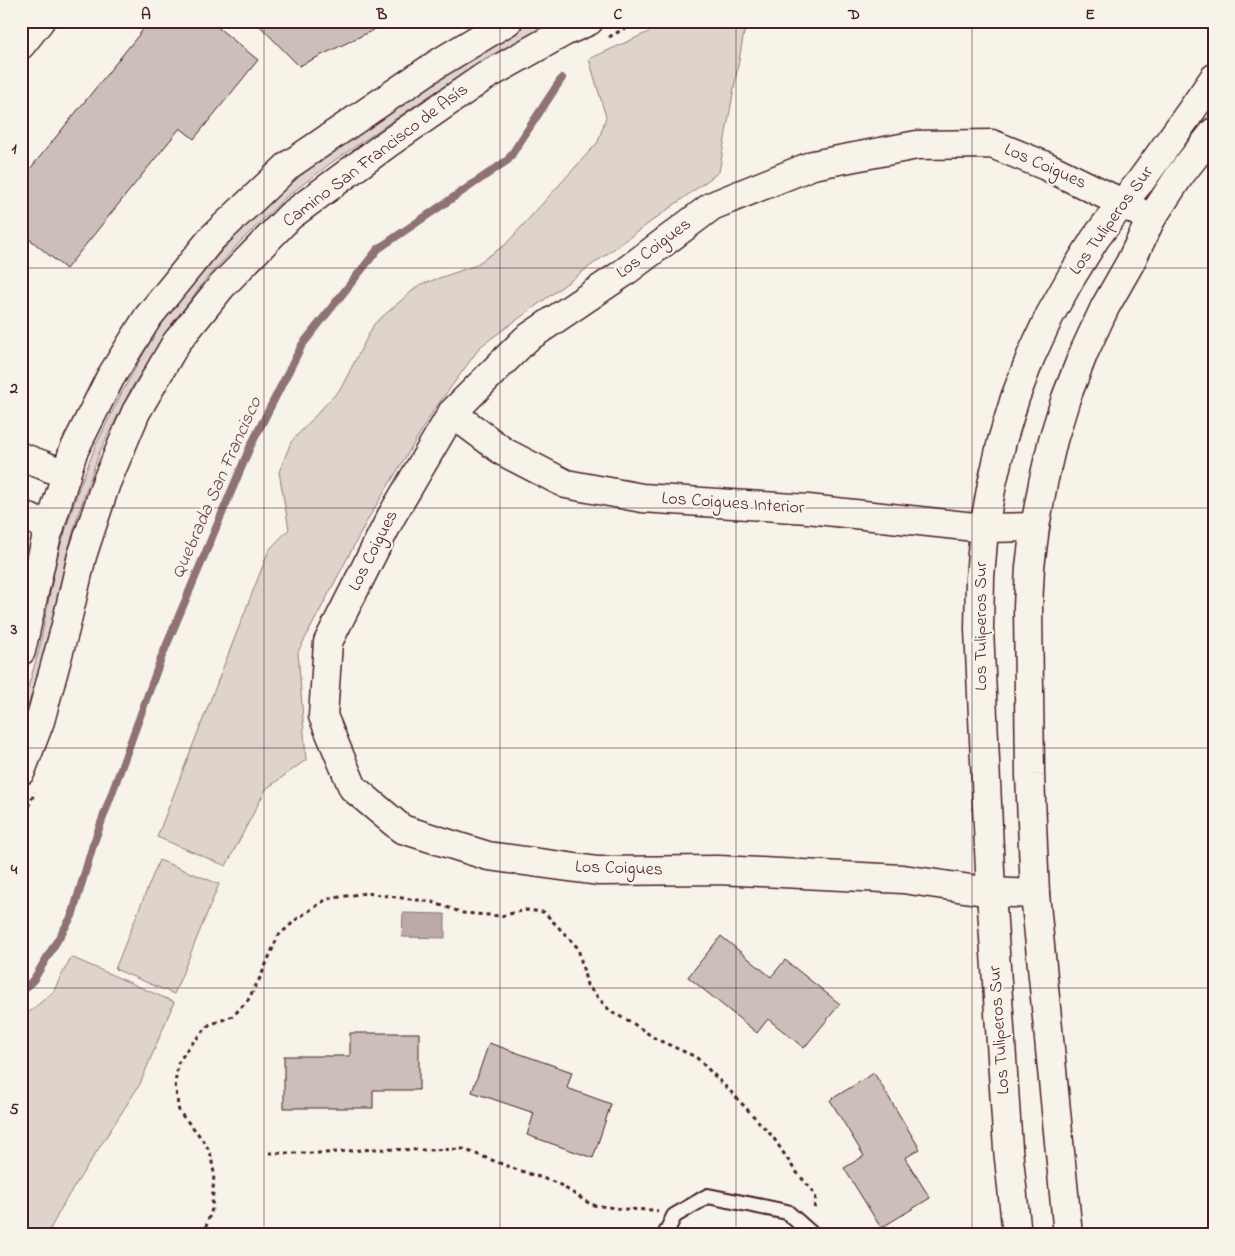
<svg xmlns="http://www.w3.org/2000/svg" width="1235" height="1256" font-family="'Indie Flower',sans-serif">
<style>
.green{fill:#ded4cc;stroke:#947a7c}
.water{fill:#bcaaa7;stroke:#8e7275}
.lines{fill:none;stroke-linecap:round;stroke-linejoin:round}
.stream{stroke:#8e7275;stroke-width:8}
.building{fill:#ccbfb9;stroke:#4a1f2b}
.lane-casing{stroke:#4a1f2b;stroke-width:18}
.street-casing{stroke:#4a1f2b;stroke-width:31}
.secondary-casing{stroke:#4a1f2b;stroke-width:31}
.path{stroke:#4a1f2b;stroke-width:3;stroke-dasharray:4 4;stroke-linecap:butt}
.lane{stroke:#f7f3e8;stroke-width:14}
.street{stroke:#f7f3e8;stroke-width:28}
.secondary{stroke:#f7f3e8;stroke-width:28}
.grid{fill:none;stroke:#4a1f2b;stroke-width:1;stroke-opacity:0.55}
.labels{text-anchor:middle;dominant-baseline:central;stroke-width:4.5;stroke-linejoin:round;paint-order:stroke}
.street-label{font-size:18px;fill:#4a1f2b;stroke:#f7f3e8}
.water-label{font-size:19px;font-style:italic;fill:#6c4950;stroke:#f7f3e8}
.neatline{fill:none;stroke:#4a1f2b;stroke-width:2}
.grid-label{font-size:16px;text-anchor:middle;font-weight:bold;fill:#4a1f2b}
</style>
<rect width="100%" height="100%" fill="#f7f3e8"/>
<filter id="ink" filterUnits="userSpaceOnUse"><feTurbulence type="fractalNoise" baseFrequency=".02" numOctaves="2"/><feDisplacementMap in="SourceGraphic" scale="10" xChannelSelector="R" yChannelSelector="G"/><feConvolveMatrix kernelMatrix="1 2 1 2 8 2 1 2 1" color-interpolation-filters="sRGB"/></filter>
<g filter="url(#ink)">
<g class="green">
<polygon points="533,21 538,21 541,30 481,63 420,102 331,163 285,198 245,237 206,279 166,333 131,389 99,453 79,512 66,557 40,680 21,740 21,711 39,650 57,557 79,488 96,445 122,392 157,330 190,286 228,244 265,205 312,166 446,73 506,35"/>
<polygon points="673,21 746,21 719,172 481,346 434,410 368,519 298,652 306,760 266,789 226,866 157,837 269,550 289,529 279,472 291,442 341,388 374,324 419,285 474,266 505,245 598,142 606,117 589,59"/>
<polygon points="159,860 219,884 174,994 115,969"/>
<polygon points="71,957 174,1002 140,1084 65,1201 47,1235 21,1235 21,1019 53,992"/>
</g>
<polygon class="water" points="403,913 445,914 445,938 402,937"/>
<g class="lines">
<polyline class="stream" points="21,993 34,979 72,916 93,845 162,656 250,447 302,345 378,249 508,160 562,78"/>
</g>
<g class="building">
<polygon points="150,21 210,21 258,60 194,139 180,128 66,269 21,232 21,180"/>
<polygon points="255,21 392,21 299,66"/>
<polygon points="721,936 771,977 785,960 840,1004 804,1048 768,1019 757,1033 688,977"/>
<polygon points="350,1033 419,1033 419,1090 373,1090 373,1108 284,1108 284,1056 350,1056"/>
<polygon points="489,1043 572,1072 567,1088 611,1104 593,1158 527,1135 534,1113 472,1092"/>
<polygon points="874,1073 920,1149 905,1158 930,1198 881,1228 844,1168 864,1156 830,1100"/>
</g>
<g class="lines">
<defs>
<polyline id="lane" points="665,1235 674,1216 708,1196 787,1212 813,1235"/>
<g id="street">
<polyline points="21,45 40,21"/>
<polyline points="452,413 504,452 566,484 642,498 808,509 984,528 1035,527"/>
<polyline points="21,457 43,465 66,475"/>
<polyline points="21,514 50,528"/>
<polyline points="1035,894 991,892 903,879 718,870 598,871 488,856 402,829 353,788 323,716 328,642 391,517 452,413 526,339 622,274 712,206 813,165 917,145 992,144 1046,166 1122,203 1151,219"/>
<polyline points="1017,1235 1008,1149 991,892 979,629 980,578 984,528 992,484 1002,441 1015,398 1031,356 1050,315 1072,276 1095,239 1122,203 1140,182 1189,114 1214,78"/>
<polyline points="1068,1235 1035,894 1030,775 1028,607 1030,567 1035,527 1043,483 1053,440 1066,398 1084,352 1105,307 1130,263 1151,219 1180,175 1214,132"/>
</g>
<g id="secondary">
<polyline points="21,651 46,539 73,452 110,378 148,317 212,238 289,165 437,64 508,21"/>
<polyline points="21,771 40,721 65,629 82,556 106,483 136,412 176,343 221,287 290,216 387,144 484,77 564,32 589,21"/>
</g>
</defs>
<use href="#lane" class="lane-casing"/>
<use href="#street" class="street-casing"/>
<use href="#secondary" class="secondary-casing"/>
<g class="path">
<polyline points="609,37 638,21"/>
<polyline points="21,821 35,792"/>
<polyline points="269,1153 325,1153 374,1149 427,1150 463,1149 515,1169 557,1183 592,1205 623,1209 654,1210 658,1211"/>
<polyline points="203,1235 212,1209 214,1173 210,1151 196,1131 179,1112 175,1084 178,1063 188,1048 209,1025 233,1016 248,1000 261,976 278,936 298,918 327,899 366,893 432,902 463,913 501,916 526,910 544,912 578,948 587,985 611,1012 631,1022 656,1039 696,1057 732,1093 773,1137 794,1169 816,1195 814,1210"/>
</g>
<use href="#lane" class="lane"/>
<use href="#street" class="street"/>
<use href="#secondary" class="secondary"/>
</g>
</g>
<path class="grid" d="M 264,21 L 264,1235M 500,21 L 500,1235M 736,21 L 736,1235M 972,21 L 972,1235M 21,268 L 1214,268M 21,508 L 1214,508M 21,748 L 1214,748M 21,988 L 1214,988"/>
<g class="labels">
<g class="street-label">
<text transform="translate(376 156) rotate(-37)">Camino San Francisco de Asís</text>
<text transform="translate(1045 167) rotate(24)">Los Coigues</text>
<text transform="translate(1112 221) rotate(-54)">Los Tuliperos Sur</text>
<text transform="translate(654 249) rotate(-37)">Los Coigues</text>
<text transform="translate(733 504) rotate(4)">Los Coigues Interior</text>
<text transform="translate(374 551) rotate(-63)">Los Coigues</text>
<text transform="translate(982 626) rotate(-90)">Los Tuliperos Sur</text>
<text transform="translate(619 869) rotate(2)">Los Coigues</text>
<text transform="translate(1000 1030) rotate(-94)">Los Tuliperos Sur</text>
</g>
<g class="water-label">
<text transform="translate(217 488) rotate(-66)">Quebrada San Francisco</text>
</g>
</g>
<rect width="1235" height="1256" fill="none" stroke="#f7f3e8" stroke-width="55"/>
<rect x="28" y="28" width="1180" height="1200" class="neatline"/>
<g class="grid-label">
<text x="146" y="19">A</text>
<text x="382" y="19">B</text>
<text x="618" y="19">C</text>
<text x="854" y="19">D</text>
<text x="1090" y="19">E</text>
<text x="14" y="153">1</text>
<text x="14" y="393">2</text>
<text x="14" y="634">3</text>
<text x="14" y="874">4</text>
<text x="14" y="1114">5</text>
</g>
</svg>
